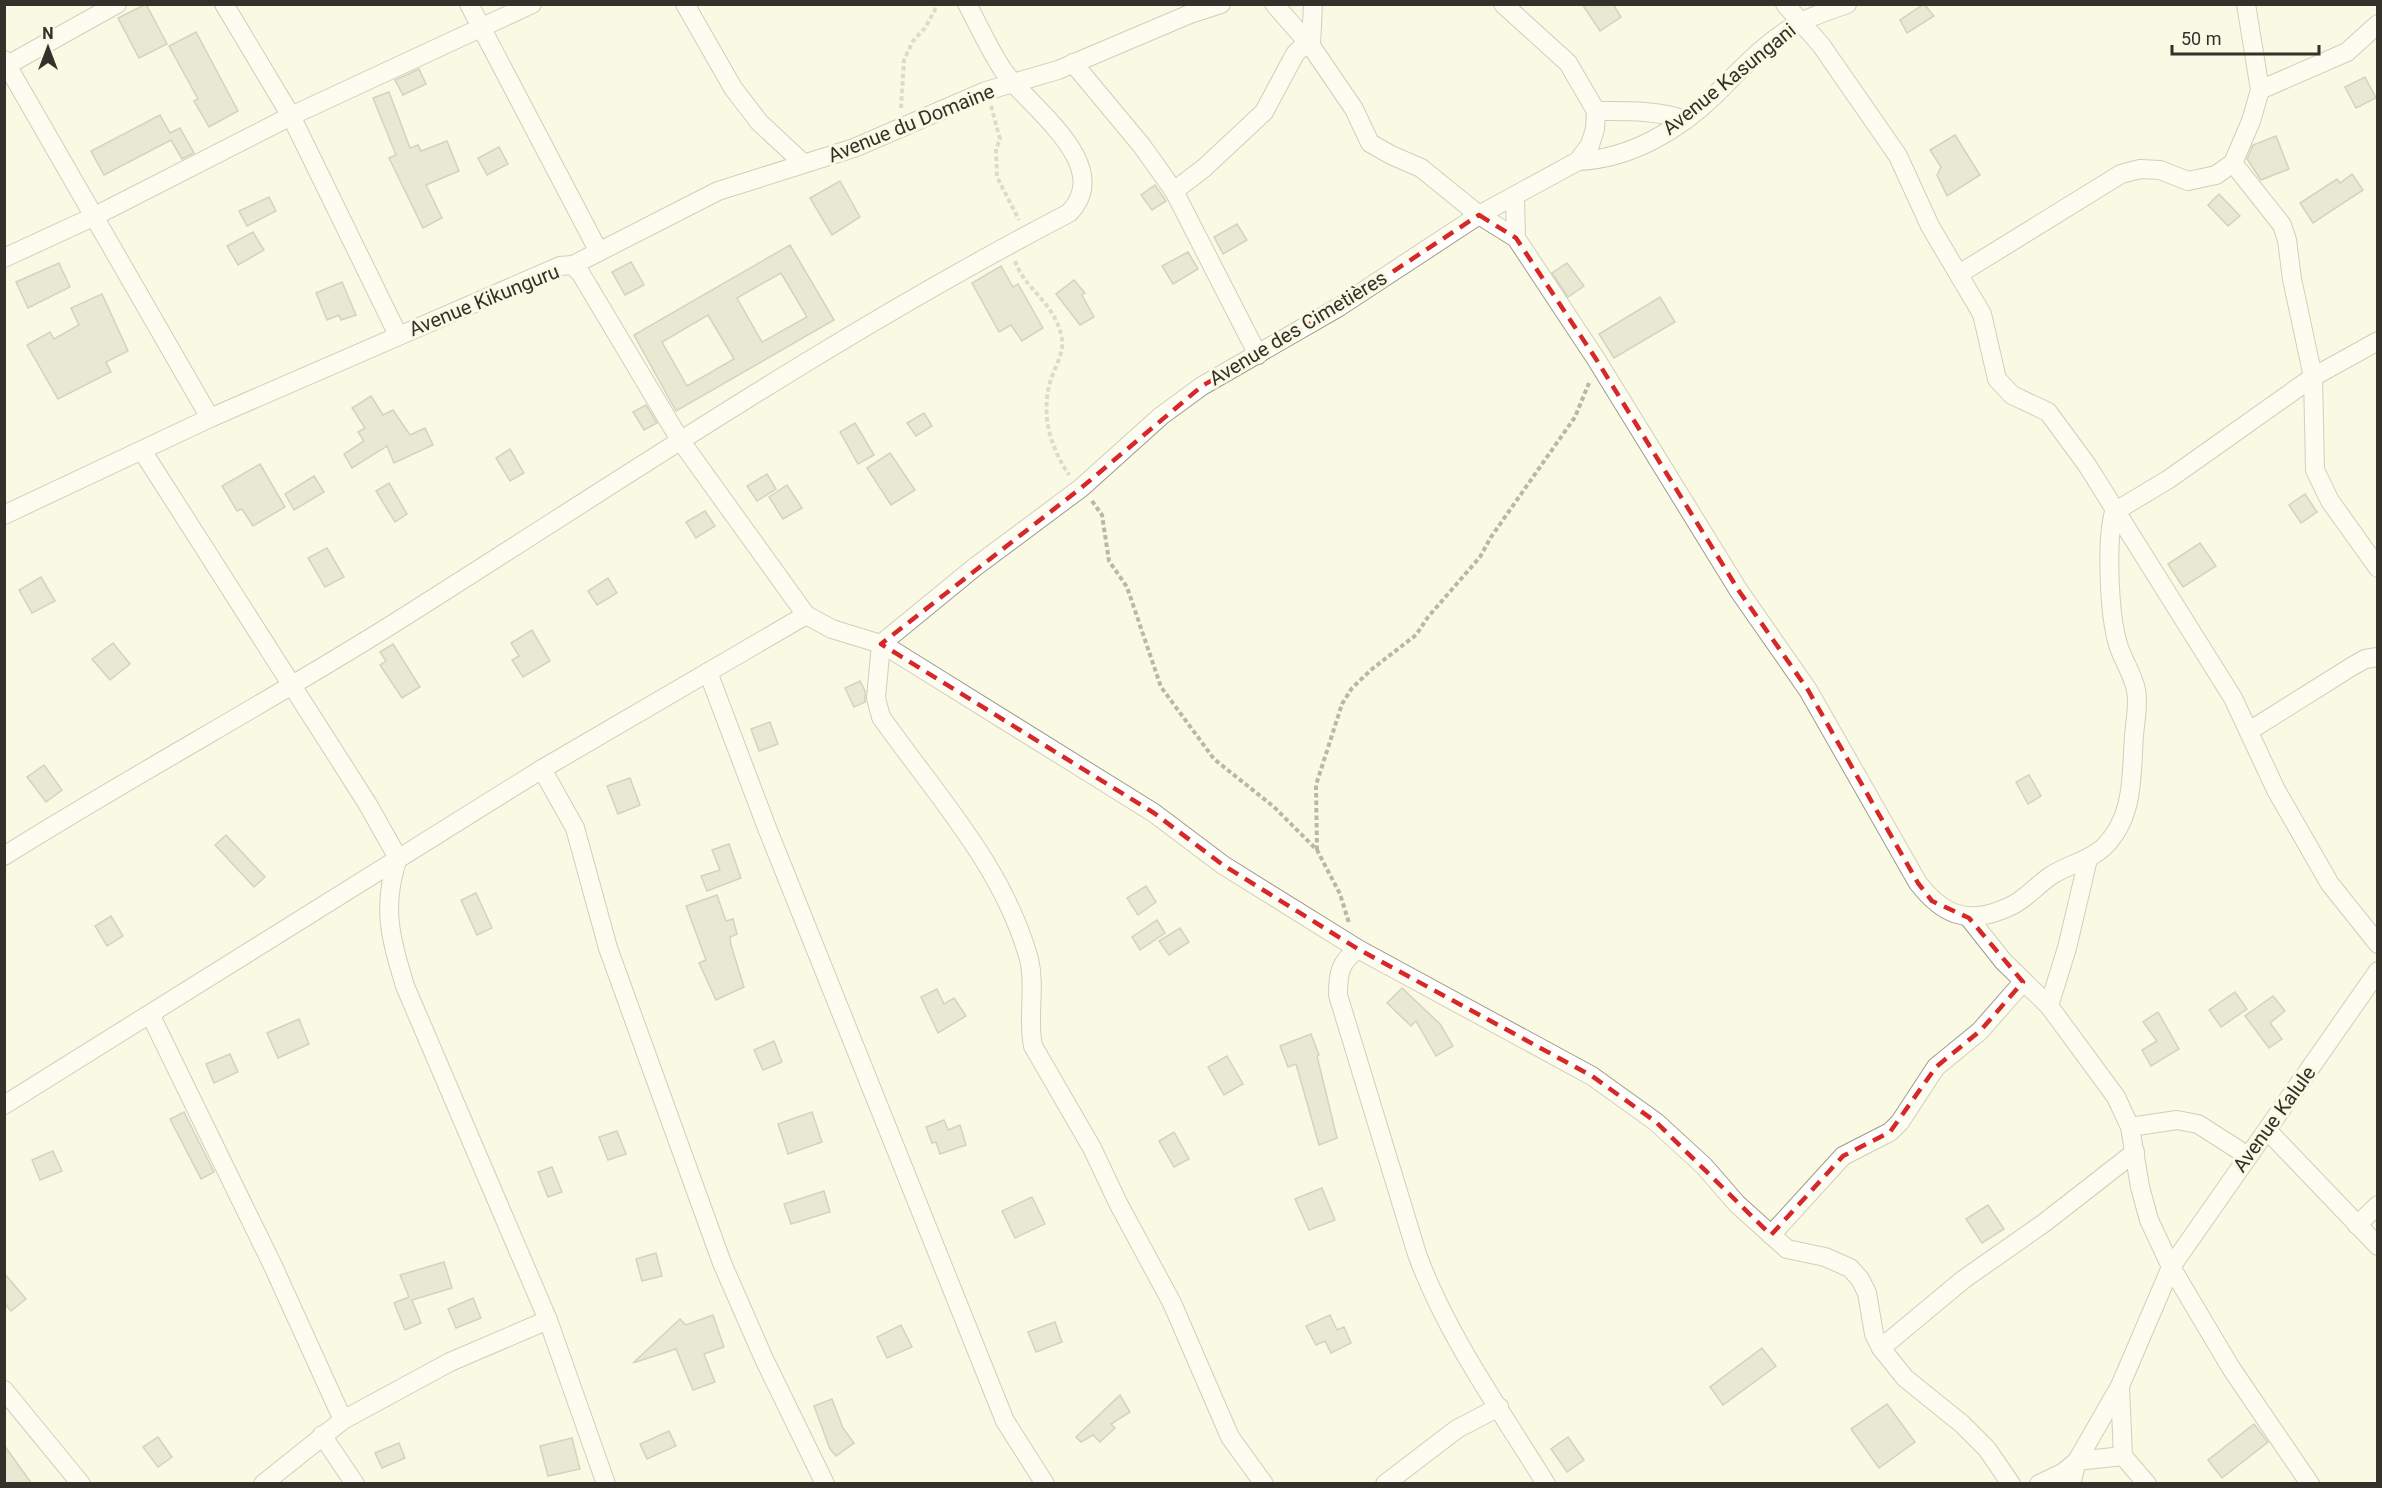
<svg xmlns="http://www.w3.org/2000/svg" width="2382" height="1488" font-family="Roboto,sans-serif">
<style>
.building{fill:#d2d2be;stroke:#a5a492;stroke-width:1.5;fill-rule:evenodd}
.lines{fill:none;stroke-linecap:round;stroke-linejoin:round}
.minor-casing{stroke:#9d9c8a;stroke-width:20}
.path{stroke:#b9b8a8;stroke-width:4;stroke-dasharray:4.5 3;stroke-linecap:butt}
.minor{stroke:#fff;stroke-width:18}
.marked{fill:none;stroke:#d62828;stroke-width:4.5;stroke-dasharray:12 8;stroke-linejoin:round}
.labels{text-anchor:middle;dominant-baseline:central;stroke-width:6;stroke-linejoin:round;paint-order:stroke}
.street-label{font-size:20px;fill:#32312a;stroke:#f9f9e4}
</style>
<rect width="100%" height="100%" fill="#f9f9e4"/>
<g class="building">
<polygon points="146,4 167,44 139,58 118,18"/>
<polygon points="1582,4 1613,4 1621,17 1600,31"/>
<polygon points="1924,4 1934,16 1907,33 1900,20"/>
<polygon points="196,32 238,111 209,127 194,101 198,99 169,46"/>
<polygon points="419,69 426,84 403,95 395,80"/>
<polygon points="2365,77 2376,98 2356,108 2345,87"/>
<polygon points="389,92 410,148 418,145 421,151 447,141 459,171 426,185 442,218 423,228 389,158 396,155 373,98"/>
<polygon points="160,115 170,133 180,128 194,153 182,159 171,140 104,175 91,151"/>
<polygon points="1955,135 1980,175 1947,196 1937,175 1941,167 1930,150"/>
<polygon points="2276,136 2289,169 2261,180 2247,159 2253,145"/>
<polygon points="499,147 508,164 487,175 478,158"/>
<polygon points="2352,174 2363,190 2313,223 2300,203 2337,179 2340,183"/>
<polygon points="840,181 860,217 832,235 810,198"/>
<polygon points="1155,185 1166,201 1152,210 1141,195"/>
<polygon points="2219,194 2240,216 2228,226 2208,205"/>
<polygon points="269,197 276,211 247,226 239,211"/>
<polygon points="1237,224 1247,240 1223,254 1214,237"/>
<polygon points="253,232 264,250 238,265 227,246"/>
<path d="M 790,245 L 834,320 L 676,411 L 634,335 ZM 781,273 L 807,317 L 762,342 L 737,298 ZM 708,315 L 734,359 L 687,386 L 662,342 Z"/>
<polygon points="1188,252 1198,269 1173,284 1162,266"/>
<polygon points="631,262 644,285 625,295 612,272"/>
<polygon points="59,263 70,287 28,308 16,282"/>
<polygon points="1567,263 1584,286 1568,297 1552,273"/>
<polygon points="1001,266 1013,287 1018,284 1043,328 1022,341 1011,325 999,332 972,283"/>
<polygon points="1074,280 1085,293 1082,295 1094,317 1080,325 1056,294"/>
<polygon points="342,282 356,315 341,320 339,315 327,320 316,293"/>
<polygon points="102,294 128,351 106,362 111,372 58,399 27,345 50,332 54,339 79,325 71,308"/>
<polygon points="1660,297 1675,322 1614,358 1599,334"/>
<polygon points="371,396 383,415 393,410 410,435 425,428 433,445 394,463 387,446 352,468 344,454 364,441 358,432 365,428 352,408"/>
<polygon points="646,405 657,423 644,430 633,412"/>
<polygon points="924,413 932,426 916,436 907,423"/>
<polygon points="855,423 874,455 858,464 840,432"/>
<polygon points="510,449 524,473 510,481 496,458"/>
<polygon points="890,453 915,490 891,505 867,468"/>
<polygon points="260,464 285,507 253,526 242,509 237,511 222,486"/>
<polygon points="767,474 776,489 757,501 747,486"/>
<polygon points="314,476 324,492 294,510 285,494"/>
<polygon points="389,483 407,514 395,522 376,491"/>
<polygon points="787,485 802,508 783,519 769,497"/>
<polygon points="2305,494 2317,512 2301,523 2289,505"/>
<polygon points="705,511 715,526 696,538 686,522"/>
<polygon points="2200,543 2216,566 2183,587 2168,564"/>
<polygon points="327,548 344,577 325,587 308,558"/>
<polygon points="41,577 55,601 32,613 19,590"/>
<polygon points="608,578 617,593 597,605 588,591"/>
<polygon points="532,630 550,661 523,677 512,660 519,656 511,643"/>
<polygon points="113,643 130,664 110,680 92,659"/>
<polygon points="393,644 420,687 402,698 380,665 386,661 380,652"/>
<polygon points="860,681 865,691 865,702 854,707 845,688"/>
<polygon points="770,722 778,744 759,751 751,729"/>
<polygon points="44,765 62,790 46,802 27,777"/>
<polygon points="2029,775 2041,796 2028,804 2016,782"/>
<polygon points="630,778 640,805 618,814 607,786"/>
<polygon points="226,835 265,877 254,887 215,845"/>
<polygon points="729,844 741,878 707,891 701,876 720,870 712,850"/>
<polygon points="1146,886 1156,902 1138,915 1127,898"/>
<polygon points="476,893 492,928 477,935 461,900"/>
<polygon points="717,895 726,921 733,919 737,934 730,937 731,945 744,987 716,1000 699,963 706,960 686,906"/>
<polygon points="111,916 123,936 107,946 95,926"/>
<polygon points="1157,920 1165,933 1140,950 1132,937"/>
<polygon points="1180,928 1189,942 1169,955 1159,941"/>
<polygon points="1402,988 1440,1024 1453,1046 1436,1056 1416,1021 1411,1026 1387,1003"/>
<polygon points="937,989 944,1004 954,998 966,1016 938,1033 921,997"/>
<polygon points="2235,992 2247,1009 2221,1027 2209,1010"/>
<polygon points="2273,996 2285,1011 2270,1023 2282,1039 2269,1048 2245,1016"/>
<polygon points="2158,1012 2179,1049 2151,1066 2142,1050 2157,1041 2143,1022"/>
<polygon points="299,1019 309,1044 278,1058 267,1033"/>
<polygon points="1311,1034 1319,1055 1317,1056 1337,1138 1319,1145 1296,1064 1288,1067 1280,1046"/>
<polygon points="774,1041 782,1062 763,1070 754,1050"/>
<polygon points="230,1054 238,1072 214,1083 206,1064"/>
<polygon points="1227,1056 1243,1084 1224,1095 1208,1067"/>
<polygon points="184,1112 214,1172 201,1179 170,1119"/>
<polygon points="812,1112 822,1142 788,1154 778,1124"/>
<polygon points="944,1120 948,1130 960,1125 966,1145 940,1154 936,1142 932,1143 926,1127"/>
<polygon points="617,1131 626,1154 608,1160 599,1137"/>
<polygon points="1174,1132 1189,1159 1174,1167 1159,1141"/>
<polygon points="53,1151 62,1171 40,1180 32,1160"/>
<polygon points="552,1167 562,1192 548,1197 538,1172"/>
<polygon points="1322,1188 1335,1220 1309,1230 1295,1199"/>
<polygon points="824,1191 830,1212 791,1224 784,1204"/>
<polygon points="1032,1197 1045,1224 1015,1238 1002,1211"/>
<polygon points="1988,1205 2004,1229 1982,1243 1966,1219"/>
<polygon points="656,1253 662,1276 642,1281 636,1259"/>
<polygon points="444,1262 452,1288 412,1300 421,1323 405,1330 394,1303 409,1297 400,1275"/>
<polygon points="4,1273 26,1299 11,1311 4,1303"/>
<polygon points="473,1298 481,1318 456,1328 448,1309"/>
<polygon points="713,1315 724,1347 704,1354 715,1382 693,1390 676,1349 633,1363 680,1319 686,1325"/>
<polygon points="1330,1315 1337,1330 1344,1327 1351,1343 1331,1353 1325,1341 1316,1345 1306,1326"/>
<polygon points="1055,1322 1062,1342 1036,1352 1028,1332"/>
<polygon points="901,1325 912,1347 887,1358 877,1337"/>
<polygon points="1762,1348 1776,1366 1723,1405 1710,1387"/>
<polygon points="1120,1395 1130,1412 1111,1424 1115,1428 1100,1442 1093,1435 1081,1442 1076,1437"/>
<polygon points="832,1399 843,1428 854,1443 836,1456 830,1449 814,1406"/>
<polygon points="1887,1404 1915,1442 1879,1468 1851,1429"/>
<polygon points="2254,1424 2268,1442 2222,1478 2208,1460"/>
<polygon points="669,1431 676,1446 647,1459 640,1444"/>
<polygon points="158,1437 172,1457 158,1467 143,1447"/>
<polygon points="1568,1437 1584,1460 1567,1472 1551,1449"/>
<polygon points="572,1438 580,1469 548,1476 540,1446"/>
<polygon points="399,1443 405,1458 382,1468 375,1453"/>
<polygon points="4,1445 32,1484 4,1484"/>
</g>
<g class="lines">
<defs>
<g id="minor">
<polyline points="224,4 291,116 398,335"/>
<polyline points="469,4 599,252"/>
<polyline points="685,4 733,88 759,122 803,163"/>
<path d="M 1274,4 L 1311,46 L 1354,109 L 1370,143 L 1391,155 L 1421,168 L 1479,215 L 1516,238 L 1596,359 L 1739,591 L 1808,690 L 1918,883 C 1942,914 1966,925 2004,909 C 2024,902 2035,886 2052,875 C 2069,864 2089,861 2104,847 C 2135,816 2131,775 2134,736 C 2135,720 2139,706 2136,690 C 2133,674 2122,659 2118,644 C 2109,615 2106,541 2114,512 L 2169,479 L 2313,377 L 2378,341"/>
<polyline points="1785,4 1821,45 1898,156 1930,226 1982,314 1997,379 2012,395 2048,412 2087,465 2233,698 2276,790 2330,884 2378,944"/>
<polyline points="1311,46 1313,4"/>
<polyline points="4,60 210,418"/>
<polyline points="1073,63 1142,146 1174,191 1258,355"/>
<polyline points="4,67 117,4"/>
<polyline points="2260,90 2347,52 2378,24"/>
<path d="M 1596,111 C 1626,111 1657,110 1685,120"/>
<path d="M 1578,161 C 1630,159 1679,130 1716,94 C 1742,68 1767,41 1799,23 C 1814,15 1831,10 1847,4"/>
<polyline points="2233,163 2282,225 2287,240 2292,279 2313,377 2315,470 2330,501 2378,568"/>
<polyline points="1174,191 1204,168 1264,112 1295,54 1301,48 1311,46"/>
<polyline points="1515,197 1516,238"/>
<polyline points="4,258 95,216 291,116 532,4"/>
<polyline points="573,265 718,191 854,148 986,91 1058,70 1190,14 1221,4"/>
<polyline points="1959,274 2121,174 2140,169 2160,170 2188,181 2216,175 2233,163 2251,121 2260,90 2246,4"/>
<path d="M 143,452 L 367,803 L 398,858 C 381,907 391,939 405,986 L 548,1320 L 606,1484"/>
<polyline points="4,515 210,418 560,266 573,265 581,274 680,440 806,615 832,629 881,644 892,650 1154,813 1223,865 1358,949 1592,1076 1656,1122 1704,1166 1737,1204 1787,1249 1825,1257 1850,1268 1860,1279 1867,1293 1874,1334 1881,1348 1905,1378 1962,1424 1987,1449 2011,1484"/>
<polyline points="881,644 975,567 1081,488 1161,416 1202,386 1339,307 1479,215 1578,161 1590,145 1595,129 1596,111 1568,63 1503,4"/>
<path d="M 881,644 L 876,698 L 881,717 C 936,795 1003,866 1029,959 C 1036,988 1027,1017 1033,1046 L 1092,1148 L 1118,1203 L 1172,1303 L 1230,1437 L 1264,1484"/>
<polyline points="708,672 767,828 1005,1421 1045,1484"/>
<polyline points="2249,731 2351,667 2365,659 2378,657"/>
<polyline points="542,769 575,828 608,948 722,1263 764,1359 825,1484"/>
<path d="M 4,856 C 133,775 267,703 396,622 C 618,482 836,334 1069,213 C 1116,164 1027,106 1003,70 C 989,49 979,26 967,4"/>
<polyline points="1969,918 2003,961 2049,1006 2116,1097 2130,1127 2140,1187 2149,1220 2171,1267 2231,1368 2310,1484"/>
<path d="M 1358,949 C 1340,962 1338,973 1338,995 L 1417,1254 C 1447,1336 1500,1409 1546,1484"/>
<polyline points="2049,1006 2067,948 2088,859"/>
<polyline points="150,1014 273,1266 343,1420"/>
<polyline points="4,1105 542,769 806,615"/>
<polyline points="2130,1127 2177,1120 2198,1124 2248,1156"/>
<polyline points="2268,1131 2378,1246"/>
<polyline points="2357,1225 2378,1205"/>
<polyline points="1771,1235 1843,1156 1890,1132 1900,1122 1936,1067 1980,1031 2023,982"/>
<polyline points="1881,1348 1964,1279 2044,1223 2135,1152"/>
<polyline points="2120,1388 2123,1456 2147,1484"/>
<polyline points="4,1390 81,1484"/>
<polyline points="322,1435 355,1484"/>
<polyline points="263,1484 343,1420 450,1362 548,1320"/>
<polyline points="1385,1484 1457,1429 1499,1407"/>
<polyline points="2039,1484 2064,1472 2077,1461 2120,1386 2171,1267 2378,971"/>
<polyline points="2071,1484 2077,1461 2123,1456"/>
</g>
</defs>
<use href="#minor" class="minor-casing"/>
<g class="path">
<polyline points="991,106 1000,139 996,149 997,177 1019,220"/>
<polyline points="901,108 904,60 913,41 925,28 938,4"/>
<path d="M 1015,261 C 1025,290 1056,303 1062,339 C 1064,353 1055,367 1051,379 C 1040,414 1050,446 1069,475"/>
<polyline points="1092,501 1102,515 1109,561 1127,587 1161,687 1214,759 1274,807 1317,850 1340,894 1349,923"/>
<polyline points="1317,850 1316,785 1342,704 1352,688 1372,669 1416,635 1428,617 1480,557 1491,537 1575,417 1589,383"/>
</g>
<use href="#minor" class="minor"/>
</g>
<path d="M0 0H2382V1488H0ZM 1479,215 L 1516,238 L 1596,359 L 1739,591 L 1808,690 L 1918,883 L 1932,901 L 1969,918 L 2023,982 L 1980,1031 L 1936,1067 L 1890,1132 L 1843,1156 L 1771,1235 L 1656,1122 L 1592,1076 L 1358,949 L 1223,865 L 1154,813 L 881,644 L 1081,488 L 1202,386 L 1339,307 Z" fill="#f9f9e4" fill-opacity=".55" fill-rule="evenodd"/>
<path class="marked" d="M 1479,215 L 1516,238 L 1596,359 L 1739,591 L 1808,690 L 1918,883 L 1932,901 L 1969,918 L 2023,982 L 1980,1031 L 1936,1067 L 1890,1132 L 1843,1156 L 1771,1235 L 1656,1122 L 1592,1076 L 1358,949 L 1223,865 L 1154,813 L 881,644 L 1081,488 L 1202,386 L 1339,307 Z"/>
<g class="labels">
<g class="street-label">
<text transform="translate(1729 79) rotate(-39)">Avenue Kasungani</text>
<text transform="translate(911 123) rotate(-22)">Avenue du Domaine</text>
<text transform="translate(484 300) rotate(-22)">Avenue Kikunguru</text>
<text transform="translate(1298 328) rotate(-31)">Avenue des Cimetières</text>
<text transform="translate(2274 1119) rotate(-54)">Avenue Kalule</text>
</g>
</g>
<rect width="2382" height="1488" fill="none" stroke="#32312a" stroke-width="12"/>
<g transform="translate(48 48)" stroke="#f9f9e4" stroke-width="4.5" paint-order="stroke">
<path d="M0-4.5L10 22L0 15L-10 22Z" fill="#32312a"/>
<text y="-9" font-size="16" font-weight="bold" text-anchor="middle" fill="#32312a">N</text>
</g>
<path d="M2172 45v9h147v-9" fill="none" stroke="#32312a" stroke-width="3"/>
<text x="2181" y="45" font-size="18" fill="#32312a" stroke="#f9f9e4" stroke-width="4.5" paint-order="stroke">50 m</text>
</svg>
